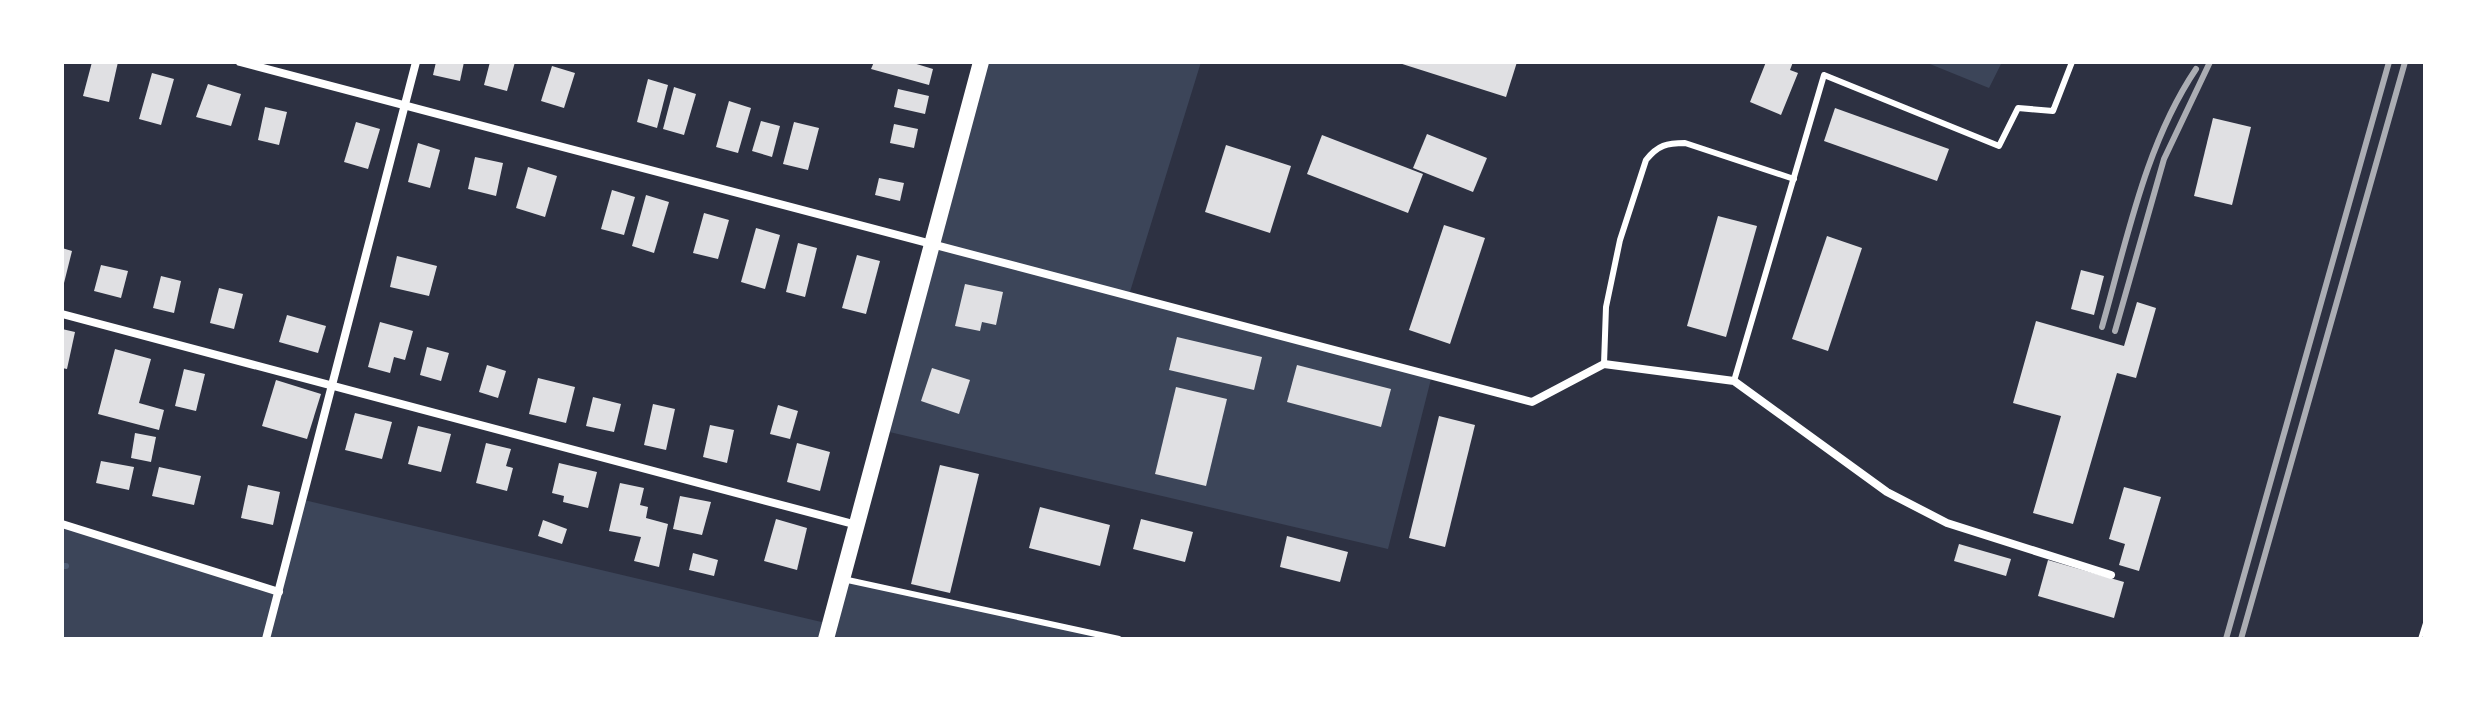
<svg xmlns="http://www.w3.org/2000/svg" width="2487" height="701" font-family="'Roboto Condensed',sans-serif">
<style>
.green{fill:#3c4559}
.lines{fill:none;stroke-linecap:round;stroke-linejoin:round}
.stream{stroke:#4f5d75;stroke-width:6}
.building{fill:#e0e0e3}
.path{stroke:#fff;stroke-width:4}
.service{stroke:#fff;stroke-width:6}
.minor{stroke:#fff;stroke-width:8}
.secondary{stroke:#fff;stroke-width:16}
.rail{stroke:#abadb3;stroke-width:6}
</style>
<rect width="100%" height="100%" fill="#2d3142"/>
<g class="green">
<polygon points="981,62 1201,62 1129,295 1432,375 1388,549 881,430"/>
<polygon points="1925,62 2002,62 1989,88"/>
<polygon points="304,500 830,624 843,579 1119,639 62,639 62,524 278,591"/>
</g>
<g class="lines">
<polyline class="stream" points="62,566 66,566"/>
</g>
<g class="building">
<polygon points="92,62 118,62 109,102 83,96"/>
<polygon points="436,62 464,62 460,81 433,75"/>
<polygon points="490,62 515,62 507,91 484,85"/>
<polygon points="874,62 910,62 933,69 929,85 871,69"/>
<polygon points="1396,62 1517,62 1506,97"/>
<polygon points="1766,62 1793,62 1790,70 1798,73 1781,115 1750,102"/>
<polygon points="552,66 575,73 564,108 541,101"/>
<polygon points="152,73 174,79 161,125 139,119"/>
<polygon points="648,79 668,85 657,128 637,122"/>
<polygon points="208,84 241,94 231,126 196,117"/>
<polygon points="674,87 696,94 684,135 663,129"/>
<polygon points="898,89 929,96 925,114 894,107"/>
<polygon points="729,101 751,108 738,153 716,147"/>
<polygon points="265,107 287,112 279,145 258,140"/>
<polygon points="1835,108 1949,149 1937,181 1824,141"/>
<polygon points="2213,118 2251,127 2232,205 2194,196"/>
<polygon points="761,121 780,126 772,157 752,151"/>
<polygon points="356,122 380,129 368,169 344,162"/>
<polygon points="794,122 819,128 808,170 783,164"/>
<polygon points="894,124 918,129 914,148 890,143"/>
<polygon points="1427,134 1487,158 1473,192 1413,168"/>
<polygon points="1322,135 1423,174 1408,213 1307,174"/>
<polygon points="418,143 440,150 430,188 408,182"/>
<polygon points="1226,145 1291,166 1270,233 1205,212"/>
<polygon points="475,157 503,163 496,196 468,189"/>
<polygon points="528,167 557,176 545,217 516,208"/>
<polygon points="879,178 904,183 900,201 875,195"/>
<polygon points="612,190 635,197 624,235 601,229"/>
<polygon points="646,195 669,202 654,253 632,246"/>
<polygon points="704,213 729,220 718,259 693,253"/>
<polygon points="1718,216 1757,226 1726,337 1687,326"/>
<polygon points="1444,225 1485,238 1450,344 1409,330"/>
<polygon points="756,228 780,235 765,289 741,282"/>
<polygon points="1827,236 1862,248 1828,351 1792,339"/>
<polygon points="798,243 817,248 805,297 786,292"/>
<polygon points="62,248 72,251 63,287 62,287"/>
<polygon points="857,255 880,261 866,314 842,308"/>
<polygon points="397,256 437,266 429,296 390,287"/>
<polygon points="101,265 128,271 121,298 94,291"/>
<polygon points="2081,270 2104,276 2094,315 2071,309"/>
<polygon points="161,276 181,281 174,313 153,308"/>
<polygon points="965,284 1003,292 996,325 982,322 980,331 955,326"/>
<polygon points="219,288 243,294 234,329 210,323"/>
<polygon points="2137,302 2156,308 2136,378 2117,373 2073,524 2033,513 2061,416 2013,403 2036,321 2124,346"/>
<polygon points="287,315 326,326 318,353 279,342"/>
<polygon points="380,322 413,331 405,360 394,357 390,373 368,367"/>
<polygon points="62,329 75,332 67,369 62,368"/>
<polygon points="1177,337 1262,357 1254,390 1169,370"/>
<polygon points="427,347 449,353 441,381 420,375"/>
<polygon points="115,349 151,359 139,403 164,410 159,430 98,414"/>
<polygon points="487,365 506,371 498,398 479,392"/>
<polygon points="1297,365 1391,389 1381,427 1287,402"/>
<polygon points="932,368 970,380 959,414 921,401"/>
<polygon points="184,369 205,374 196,411 175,406"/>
<polygon points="538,378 575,387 566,423 529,414"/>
<polygon points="276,380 321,394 307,439 262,426"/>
<polygon points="1176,387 1227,399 1206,486 1155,474"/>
<polygon points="593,397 621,404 614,432 586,426"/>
<polygon points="653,404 675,409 666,450 644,445"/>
<polygon points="778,405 798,411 790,439 770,434"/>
<polygon points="355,413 392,422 382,459 345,450"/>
<polygon points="1439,416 1475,425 1445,547 1409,538"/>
<polygon points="710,425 734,430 727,463 703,457"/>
<polygon points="418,426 451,434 441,472 408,464"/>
<polygon points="135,433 156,437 151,462 131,458"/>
<polygon points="486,443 511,449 506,466 513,468 507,491 476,483"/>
<polygon points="797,443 830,452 820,491 787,482"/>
<polygon points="101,461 134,467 129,490 96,483"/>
<polygon points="559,463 597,472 588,508 563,502 564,496 552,493"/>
<polygon points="940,465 979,474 950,593 911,584"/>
<polygon points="159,467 201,476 194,505 152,496"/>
<polygon points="620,483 644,488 640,505 648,507 646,518 668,524 659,567 634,561 641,537 609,531"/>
<polygon points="248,485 280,492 273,525 241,518"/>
<polygon points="2124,487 2161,497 2139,571 2119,565 2125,544 2109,539"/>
<polygon points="680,496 711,502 702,535 673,529"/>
<polygon points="1040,507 1110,525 1100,566 1029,548"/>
<polygon points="776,519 807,528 797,570 764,561"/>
<polygon points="1141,519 1193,532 1185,562 1133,549"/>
<polygon points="543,520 567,529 562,544 538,536"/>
<polygon points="1287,536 1348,552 1340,582 1280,567"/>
<polygon points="1959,544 2011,559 2006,576 1954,561"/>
<polygon points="693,553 718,560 714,576 689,570"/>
<polygon points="2048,560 2124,582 2114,618 2038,596"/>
</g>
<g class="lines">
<polyline class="path" points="2420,639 2425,623"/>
<g class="service">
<path d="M 1604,364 L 1606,307 L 1620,240 L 1646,160 C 1658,145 1667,143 1685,143 L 1794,179"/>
<polyline points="1734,381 1824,75 1999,146 2018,108 2053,111 2072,62"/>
<polyline points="843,579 1119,639"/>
</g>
<g class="minor">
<polyline points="240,62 1532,402 1604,364 1734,381 1887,492 1947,523 2111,575"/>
<polyline points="62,314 857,525"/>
<polyline points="62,524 279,592"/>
<polyline points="266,639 416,62"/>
</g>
<polyline class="secondary" points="826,639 981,62"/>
<g class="rail">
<path d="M 2102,327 C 2127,240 2145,145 2196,69"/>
<polyline points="2115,331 2164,159 2210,62"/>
<polyline points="2226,639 2389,62"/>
<polyline points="2241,639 2405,62"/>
</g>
</g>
<rect width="2487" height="701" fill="none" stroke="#ffffff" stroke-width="128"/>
</svg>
